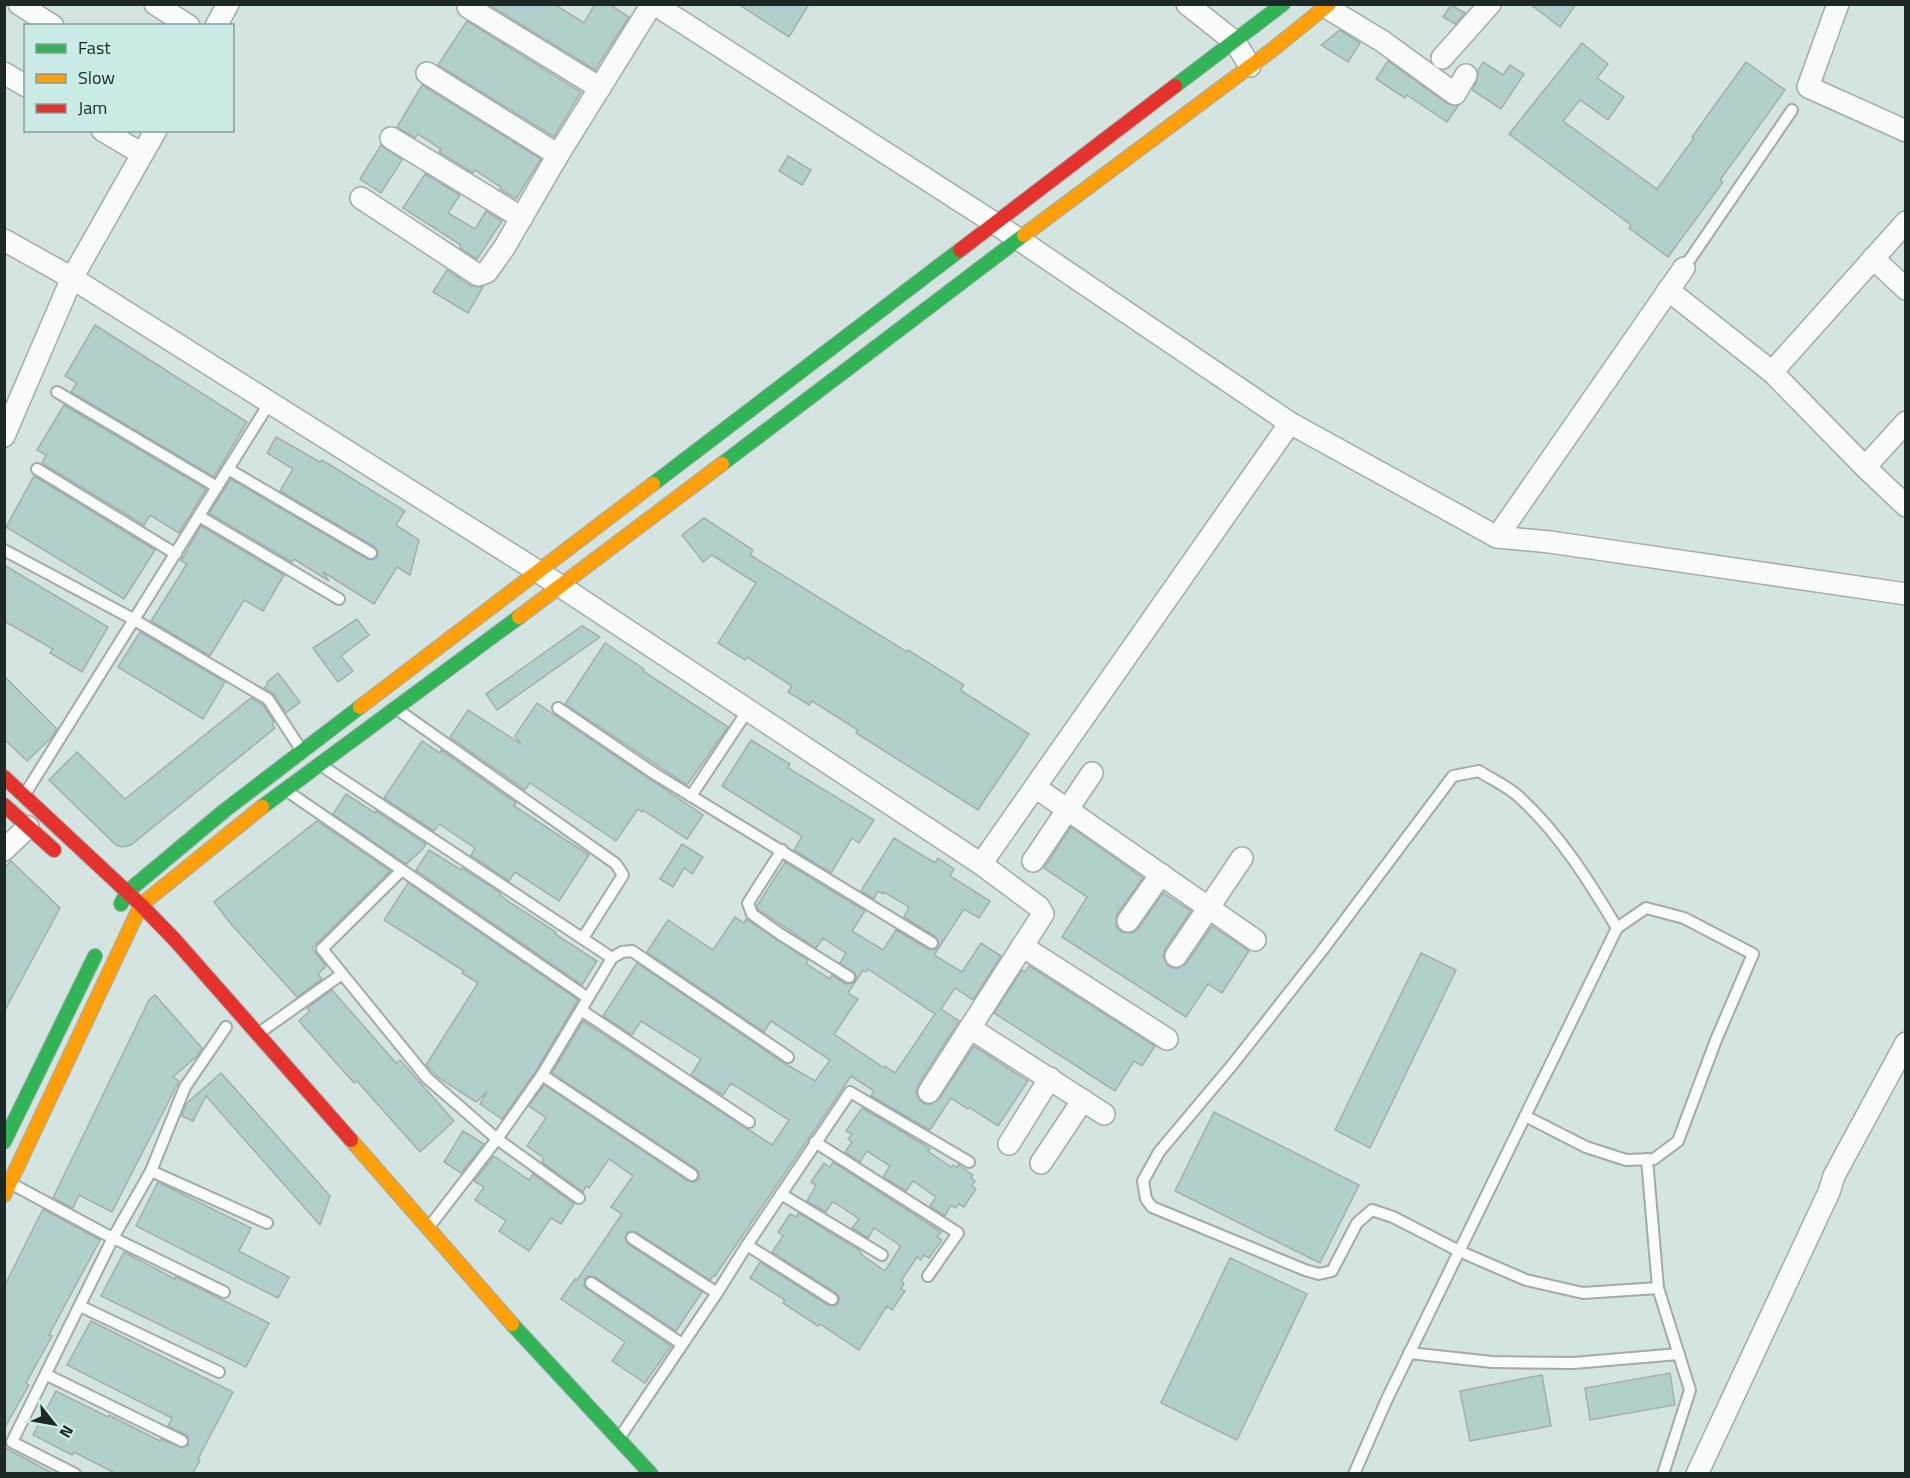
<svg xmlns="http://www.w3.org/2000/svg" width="1910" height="1478" font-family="'Titillium Web',sans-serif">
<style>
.building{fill:#b1d0cb;stroke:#a2afad;stroke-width:1.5;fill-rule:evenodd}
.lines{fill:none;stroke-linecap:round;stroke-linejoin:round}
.lane-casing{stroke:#9facaa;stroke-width:14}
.street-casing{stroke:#9facaa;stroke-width:24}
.fast-casing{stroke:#9facaa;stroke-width:16}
.slow-casing{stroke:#9facaa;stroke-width:16}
.jam-casing{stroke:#9facaa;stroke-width:16}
.lane{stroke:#f8fbfa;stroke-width:10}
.street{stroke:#f8fbfa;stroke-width:21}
.fast{stroke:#30b455;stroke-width:14}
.slow{stroke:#ff9f0a;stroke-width:14}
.jam{stroke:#e5322d;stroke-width:14}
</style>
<rect width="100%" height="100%" fill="#d3e4e1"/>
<g class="building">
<polygon points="488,4 554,4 584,23 595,4 609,4 629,17 595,70"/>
<polygon points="738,4 809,4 789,37"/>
<polygon points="1530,4 1576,4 1560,27"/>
<polygon points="1451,5 1465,13 1455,24 1443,17"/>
<polygon points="467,21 581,92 554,137 438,65"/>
<polygon points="1340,30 1360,43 1348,62 1321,45"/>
<polygon points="1582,43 1608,64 1597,78 1624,97 1608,120 1580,100 1563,121 1657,189 1694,138 1692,137 1746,62 1785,90 1720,180 1723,182 1668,257 1629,228 1631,225 1509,134"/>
<polygon points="1388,61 1448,104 1458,106 1447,122 1407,95 1405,98 1376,79"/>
<polygon points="1483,62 1503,75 1510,65 1524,74 1501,109 1472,90 1477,81 1478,71"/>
<polygon points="422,85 541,159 516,199 500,189 501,187 475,170 473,173 439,152 441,149 418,134 415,138 397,127"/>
<polygon points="381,145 402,160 381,193 360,179"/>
<polygon points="788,156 811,170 802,185 779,171"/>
<polygon points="425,174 460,195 448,213 475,229 486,211 502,221 477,259 460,248 461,245 403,208"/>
<polygon points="447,270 471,286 483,287 468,313 433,292"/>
<polygon points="95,325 247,422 214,477 71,392 77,383 65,376"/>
<polygon points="64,405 206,489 179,533 150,515 144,525 42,463 46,455 37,450"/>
<polygon points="276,437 320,462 322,460 405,511 396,525 419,540 410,575 397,567 374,604 323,572 329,581 294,559 292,562 209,513 231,479 367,559 372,560 377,557 378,552 375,547 280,491 293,469 267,453"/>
<polygon points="34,476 155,550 124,599 6,527"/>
<polygon points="704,518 753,550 750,555 907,652 908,650 964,685 960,690 1029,734 978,810 856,733 858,730 812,701 809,705 788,692 792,686 747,657 745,660 718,643 756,583 712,555 703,562 682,535"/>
<polygon points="201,526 284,575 263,611 244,600 210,656 151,621 187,564 181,561"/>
<polygon points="4,565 108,627 82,672 50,653 53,649 4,621"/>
<polygon points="357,619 369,635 341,656 353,671 338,682 313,648"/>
<polygon points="582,626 600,637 497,710 486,694"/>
<polygon points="140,632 225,682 203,719 118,667"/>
<polygon points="605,643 644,669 643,671 728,727 687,785 565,704"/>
<polygon points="278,673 300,702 286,713 274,694 264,688 268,684 267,682"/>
<polygon points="4,676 57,729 52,737 27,761 4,739"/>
<polygon points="251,698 263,705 274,722 272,724 275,728 131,845 122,847 116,845 49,780 77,752 125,799"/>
<polygon points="537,703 703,815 687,839 643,810 642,812 638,809 616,841 530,783 525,790 450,737 468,710 521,744 515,736"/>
<polygon points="751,740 790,764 788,768 874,820 859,843 852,838 831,873 794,850 802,836 722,786"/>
<polygon points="422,741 440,753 441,750 516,803 514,806 589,855 559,901 515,872 509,881 471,855 475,848 439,824 434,831 384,798"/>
<polygon points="346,794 375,813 376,811 426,844 422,850 406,864 333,814"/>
<polygon points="317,821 390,871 312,948 326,966 318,974 322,979 297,997 231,924 214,902"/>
<polygon points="1071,827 1143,878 1117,914 1116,926 1121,932 1133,933 1138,929 1163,893 1191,911 1165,949 1163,956 1168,966 1176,969 1186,964 1212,926 1249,951 1222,993 1208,984 1186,1017 1062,937 1087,897 1044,868"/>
<path d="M 894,838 L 935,863 L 938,858 L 954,869 L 950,876 L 990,901 L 979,918 L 964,909 L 934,955 L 962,972 L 981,943 L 1001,956 L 973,1000 L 955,988 L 941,1009 L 959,1021 L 918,1085 L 916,1092 L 918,1098 L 923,1103 L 929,1105 L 939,1099 L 974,1046 L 1028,1081 L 998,1126 L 969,1107 L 968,1109 L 951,1098 L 930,1130 L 871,1096 L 874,1091 L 851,1076 L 715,1276 L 714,1275 L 710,1280 L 636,1232 L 628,1232 L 625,1238 L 628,1244 L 702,1292 L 676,1331 L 595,1277 L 588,1276 L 585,1279 L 584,1286 L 587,1289 L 671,1346 L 645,1383 L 612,1361 L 625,1342 L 561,1299 L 575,1279 L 577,1280 L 622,1214 L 611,1207 L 633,1176 L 609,1159 L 589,1188 L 586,1186 L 583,1192 L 542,1162 L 544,1158 L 527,1146 L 546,1118 L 529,1106 L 544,1085 L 688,1181 L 695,1182 L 699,1179 L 699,1172 L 696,1169 L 552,1073 L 583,1021 L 772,1145 L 789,1120 L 731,1083 L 723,1095 L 691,1075 L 701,1059 L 641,1021 L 632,1035 L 603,1016 L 637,963 L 784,1063 L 815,1081 L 830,1060 L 774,1023 L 771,1021 L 764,1032 L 647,952 L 668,920 L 713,950 L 735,917 L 744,923 L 746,919 L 808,960 L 806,964 L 830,979 L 832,975 L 846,984 L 853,983 L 856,978 L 855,973 L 840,963 L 846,953 L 823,938 L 816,948 L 758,909 L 757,906 L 785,862 L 865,911 L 852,931 L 883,950 L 896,930 L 928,949 L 935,950 L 939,944 L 936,937 L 904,917 L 909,907 L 884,892 L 883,894 L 878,891 L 874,899 L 861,891 ZM 868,969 L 935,1014 L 895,1073 L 885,1066 L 884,1068 L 834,1034 L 858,999 L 848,993 L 863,970 L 866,972 Z"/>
<polygon points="682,844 703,857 692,874 684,868 673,887 660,879"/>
<polygon points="429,850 461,870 462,868 501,893 500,895 512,904 556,932 555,934 597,961 582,985 416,870"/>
<polygon points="11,861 60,908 4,1012 4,868"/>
<polygon points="408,883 578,1000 536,1071 502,1119 480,1104 487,1092 476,1102 439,1078 426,1065 478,983 462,973 464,971 384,920"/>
<polygon points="1421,953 1456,970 1370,1148 1335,1130"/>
<polygon points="1029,966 1155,1046 1142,1066 1134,1061 1115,1091 994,1013 1022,970 1025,972"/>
<polygon points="332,990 396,1063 400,1060 454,1121 420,1152 357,1081 354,1083 299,1021 310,1011 307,1008"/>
<polygon points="155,995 202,1048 198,1055 173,1077 179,1081 112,1212 79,1195 73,1208 53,1198 149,1000"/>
<polygon points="221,1073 330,1196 320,1225 206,1096 193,1121 182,1116 186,1104"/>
<polygon points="862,1108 921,1143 930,1149 928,1151 951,1167 953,1165 957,1168 958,1165 973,1175 971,1177 975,1181 972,1186 976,1189 964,1207 959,1204 955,1208 951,1205 945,1216 930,1206 936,1197 913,1181 906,1191 883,1177 890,1166 867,1151 860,1162 845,1152 852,1142 848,1139 852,1134 846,1131"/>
<polygon points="1214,1112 1359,1185 1320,1263 1175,1191"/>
<polygon points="463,1131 484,1144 461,1173 444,1162"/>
<polygon points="494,1156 529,1180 533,1174 574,1204 561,1224 551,1218 529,1251 499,1231 506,1221 475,1200 484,1187 474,1181"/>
<polygon points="833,1162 941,1232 937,1237 942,1240 929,1258 924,1255 921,1260 917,1257 901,1281 904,1283 901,1289 905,1291 892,1310 887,1306 859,1350 820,1324 818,1326 783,1303 785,1300 750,1278 760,1262 828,1305 835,1306 839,1302 839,1296 836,1293 772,1252 783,1236 778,1232 790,1214 796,1217 799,1213 826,1230 859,1250 862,1255 885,1271 900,1247 898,1244 874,1228 868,1238 852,1228 859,1219 837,1204 832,1202 826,1212 807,1201 816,1185 811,1182 824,1163 830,1167"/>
<polygon points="158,1182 251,1228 239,1251 289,1277 278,1298 136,1226"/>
<polygon points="43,1209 100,1240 49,1335 52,1336 26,1383 29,1385 4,1429 4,1287"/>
<polygon points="124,1252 175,1279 176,1277 269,1323 246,1367 101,1296"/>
<polygon points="1230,1258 1307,1294 1237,1440 1161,1403"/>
<polygon points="91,1321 233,1392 198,1459 200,1460 193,1473 115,1473 74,1452 72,1455 33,1435 56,1391 108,1417 109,1415 160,1441 161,1439 182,1448 188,1445 188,1436 168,1426 172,1418 67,1365"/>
<polygon points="1670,1373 1675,1405 1590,1420 1585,1388"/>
<polygon points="1542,1375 1551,1426 1470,1441 1460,1391"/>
<polygon points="4,1447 52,1473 4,1473"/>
</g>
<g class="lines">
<defs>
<g id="lane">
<polyline points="1684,268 1792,110"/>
<polyline points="57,392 217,487"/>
<polyline points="37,469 176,554"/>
<polyline points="228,469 371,553"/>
<polyline points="199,516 339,599"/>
<polyline points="4,550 133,619 268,699 302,751"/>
<polyline points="558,708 655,774 932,943"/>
<polyline points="398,710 616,864 623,875 583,938"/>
<polyline points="322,766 612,958"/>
<polyline points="287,791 588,998"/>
<polyline points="25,794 270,402"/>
<polyline points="691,796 748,710"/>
<polyline points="782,850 748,903 752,914 780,934 849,977"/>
<polyline points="402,870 322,949 427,1078 497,1139 579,1198"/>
<path d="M 1617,928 C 1589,881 1559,833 1518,796 C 1507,786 1491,779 1479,771 L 1453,776 L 1321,952 L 1233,1064 L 1159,1152 L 1143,1181 L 1146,1199 L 1152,1207 L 1305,1270 L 1319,1274 L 1332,1271 L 1357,1223 L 1372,1210 L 1393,1217 L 1459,1251 L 1526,1280 L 1583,1293 L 1658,1288"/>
<polyline points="581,1010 749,1122"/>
<polyline points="259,1033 342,974"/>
<polyline points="542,1075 612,958 622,952 632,951 788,1057"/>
<polyline points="815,1142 958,1233 928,1276"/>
<polyline points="1647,1159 1658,1288 1690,1390 1663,1474"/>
<polyline points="151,1171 267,1223"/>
<polyline points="10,1183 103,1233 224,1292"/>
<polyline points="781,1194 882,1255"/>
<polyline points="429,1227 497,1139 542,1075 692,1175"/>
<polyline points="632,1238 717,1293"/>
<polyline points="591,1283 682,1344"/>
<polyline points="832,1299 747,1245 850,1092 969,1162"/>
<polyline points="80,1306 219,1372"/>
<polyline points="1409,1353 1492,1362 1573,1363 1679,1354"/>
<polyline points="47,1375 182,1441"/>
<polyline points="620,1437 717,1293 747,1245"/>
<polyline points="75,1474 12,1442 113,1238 151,1171 185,1087 226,1027"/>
<polyline points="1354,1474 1387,1399 1617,928 1646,908 1684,918 1753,954 1716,1040 1678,1141 1654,1159 1626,1160 1586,1147 1525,1116"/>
</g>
<g id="street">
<polyline points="19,4 53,26"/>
<polyline points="155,4 189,26"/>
<polyline points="654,4 996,224 1290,423 1497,537 1684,268"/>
<polyline points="1187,4 1235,42 1250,66"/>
<polyline points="1838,4 1808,87 1906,131"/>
<polyline points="468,7 600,88"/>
<polyline points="1326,7 1382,41 1455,94 1466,75"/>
<polyline points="216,26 228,4"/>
<polyline points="1442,58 1490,4"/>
<polyline points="4,73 26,86"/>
<polyline points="427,73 558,155"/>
<polyline points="102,130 142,154"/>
<polyline points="391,138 522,218"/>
<polyline points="361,198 478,275 487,272 504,248 558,155 652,4"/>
<polyline points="1906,222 1772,372 1865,467 1906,422"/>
<polyline points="4,240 72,278 539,572 981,864 1290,423"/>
<polyline points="1873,258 1906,289"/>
<polyline points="1668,290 1772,372"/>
<polyline points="4,436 72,278 156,130"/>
<polyline points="1865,467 1906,506"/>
<polyline points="1497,537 1550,542 1906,594"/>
<polyline points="1035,787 1255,940"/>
<polyline points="4,850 28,827"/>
<polyline points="1033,861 1092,773"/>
<polyline points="1128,921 1161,874"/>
<polyline points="1022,946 1167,1039"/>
<polyline points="1176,956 1242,858"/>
<polyline points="970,1028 1104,1114"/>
<polyline points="929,1092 1043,914 1039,907 981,864"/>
<polyline points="1009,1144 1050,1078"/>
<polyline points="1041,1163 1083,1100"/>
<polyline points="1697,1474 1829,1192 1834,1176 1906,1043"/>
</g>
<g id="fast">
<polyline points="1175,86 1283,4"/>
<polyline points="722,464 1024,235"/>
<polyline points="653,484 960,250"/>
<polyline points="262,807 519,617"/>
<polyline points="121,904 127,892 224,811 360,707"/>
<polyline points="4,1142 95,956"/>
<polyline points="512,1324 651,1474"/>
</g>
<g id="slow">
<polyline points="1024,235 1272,50 1329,4"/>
<polyline points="519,617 722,464"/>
<polyline points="360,707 653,484"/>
<polyline points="351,1140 512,1324"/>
<polyline points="4,1195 141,905 262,807"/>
</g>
<g id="jam">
<polyline points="960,250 1175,86"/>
<polyline points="4,777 141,905 175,940 351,1140"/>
<polyline points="4,805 54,850"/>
</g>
</defs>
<use href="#lane" class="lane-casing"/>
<use href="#street" class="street-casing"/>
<use href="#fast" class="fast-casing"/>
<use href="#slow" class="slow-casing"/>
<use href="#jam" class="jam-casing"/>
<use href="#lane" class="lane"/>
<use href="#street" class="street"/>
<use href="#fast" class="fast"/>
<use href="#slow" class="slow"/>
<use href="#jam" class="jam"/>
</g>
<rect width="1910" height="1478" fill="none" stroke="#1c2926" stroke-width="12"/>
<rect x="24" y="24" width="210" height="108" fill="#cbece6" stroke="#859e99" stroke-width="1.5"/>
<rect x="36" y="44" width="30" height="9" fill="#30b455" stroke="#859e99" stroke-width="1.5"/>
<text x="78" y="54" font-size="18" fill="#1c2926">Fast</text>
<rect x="36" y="74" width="30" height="9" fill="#ff9f0a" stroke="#859e99" stroke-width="1.5"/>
<text x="78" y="84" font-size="18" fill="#1c2926">Slow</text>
<rect x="36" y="104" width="30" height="9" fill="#e5322d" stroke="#859e99" stroke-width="1.5"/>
<text x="78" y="114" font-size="18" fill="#1c2926">Jam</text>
<g transform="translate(54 1424) rotate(121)" stroke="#cbece6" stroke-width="4.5" paint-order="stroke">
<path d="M0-4.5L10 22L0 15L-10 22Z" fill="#1c2926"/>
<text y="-9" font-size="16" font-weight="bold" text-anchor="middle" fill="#1c2926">N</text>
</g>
</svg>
